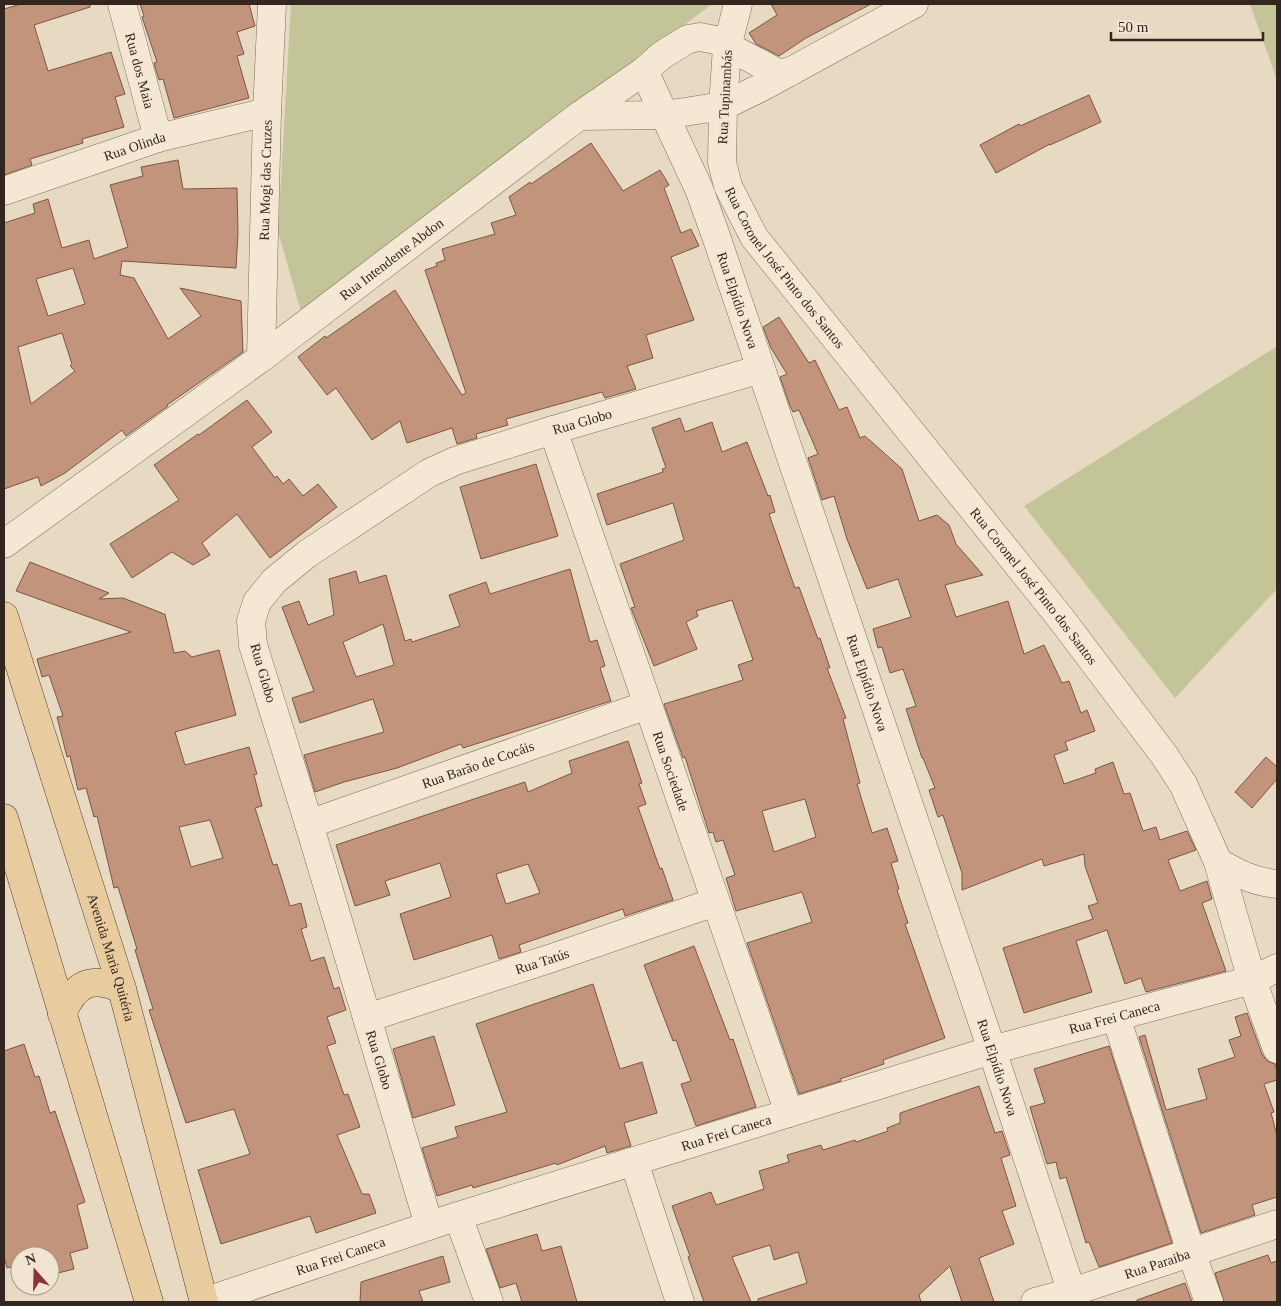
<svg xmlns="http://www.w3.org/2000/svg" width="1281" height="1306" font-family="'Times New Roman',serif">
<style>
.green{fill:#c3c598}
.building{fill:#c2947c;stroke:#7c5644;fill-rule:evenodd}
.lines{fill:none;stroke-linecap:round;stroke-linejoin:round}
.minor-casing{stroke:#806c5b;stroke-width:29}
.major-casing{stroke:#4e3c2f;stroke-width:29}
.minor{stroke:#f4e8d4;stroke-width:28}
.major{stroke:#e8cb9e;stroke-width:28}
.labels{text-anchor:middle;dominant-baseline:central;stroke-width:4.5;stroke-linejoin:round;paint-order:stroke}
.street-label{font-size:14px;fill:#32261e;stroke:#f1e5d1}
</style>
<rect width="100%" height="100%" fill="#e8dac2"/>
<g class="green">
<polygon points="291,4 712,4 302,315 278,232"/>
<polygon points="1250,4 1277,4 1277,80"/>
<polygon points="1277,346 1277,589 1175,698 1024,506"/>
</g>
<g class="building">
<polygon points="21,4 90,4 90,7 34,25 48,71 111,52 125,94 115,97 124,127 82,139 83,143 30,159 32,165 4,175 4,9"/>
<polygon points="140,4 249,4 255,26 237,32 244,54 237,56 249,98 174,118 163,79 159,80 155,67 154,63 157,62 142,17 144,16"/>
<polygon points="771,4 871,4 806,38 779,56 756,44 749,33 777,15"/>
<polygon points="1089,95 1101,122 1050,145 1050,144 996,173 980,145 1019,124 1020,126"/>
<polygon points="591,143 623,191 660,170 669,185 664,188 681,233 691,229 699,246 671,257 694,320 646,335 653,358 627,366 636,389 605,398 602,392 506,419 508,425 476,434 477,438 457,444 452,428 407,443 400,421 372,440 336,388 327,395 298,357 325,336 326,338 395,290 462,395 466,393 425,270 437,266 436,263 445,260 442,249 495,234 491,223 516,215 509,197 530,182 531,184"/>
<path d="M 178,160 L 183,189 L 237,188 L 238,233 L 236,268 L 122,261 L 120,275 L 134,278 L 168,339 L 201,316 L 180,288 L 241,301 L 243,352 L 167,405 L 168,406 L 126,436 L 122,430 L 65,473 L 41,486 L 38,477 L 4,489 L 4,223 L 35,213 L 33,204 L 48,199 L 62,248 L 89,240 L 94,259 L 128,247 L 110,185 L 143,176 L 141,167 ZM 73,268 L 85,304 L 48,316 L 36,279 ZM 62,333 L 72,364 L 70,366 L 75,371 L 31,404 L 18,347 Z"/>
<polygon points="779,317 809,363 815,360 839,410 847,407 860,438 865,436 902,469 919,521 937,515 949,525 956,544 983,575 945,585 956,617 1008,601 1024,654 1044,645 1062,683 1069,681 1081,713 1087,710 1095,731 1065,742 1068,750 1054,755 1064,784 1096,773 1095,769 1113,762 1124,794 1130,793 1143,831 1156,827 1160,840 1187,831 1196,850 1168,860 1180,891 1207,881 1212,899 1202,903 1226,971 1146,992 1141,978 1125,984 1107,930 1076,941 1092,992 1024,1013 1003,948 1093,919 1088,906 1098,903 1085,866 1084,854 1044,866 1042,859 962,890 962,873 943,815 938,817 929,790 935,788 923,758 922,758 906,709 916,706 903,669 890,673 882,647 878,648 873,629 911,617 898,579 867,589 847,539 834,496 822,500 808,458 818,454 799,410 793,412 790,406 780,377 787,374 771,348 763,327"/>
<polygon points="247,400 272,432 252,447 275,478 277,476 283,484 289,479 303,496 318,484 337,507 270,558 237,514 202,543 210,555 193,565 172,552 132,578 110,544 179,500 154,465 198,434 199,435"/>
<path d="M 680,418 L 685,432 L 712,422 L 722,452 L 747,442 L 768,496 L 770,495 L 775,512 L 769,514 L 785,560 L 795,588 L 799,587 L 818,639 L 820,638 L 830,668 L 827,668 L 846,718 L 843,719 L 860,783 L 857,784 L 872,833 L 887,828 L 898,861 L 891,863 L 899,889 L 897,890 L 908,923 L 905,924 L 945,1038 L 883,1060 L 884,1064 L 840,1079 L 841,1081 L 799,1094 L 747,943 L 812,922 L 802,892 L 736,911 L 726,878 L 735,875 L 723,840 L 716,842 L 713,832 L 709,833 L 685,757 L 683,758 L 664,704 L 743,680 L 738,665 L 753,660 L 732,600 L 696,611 L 698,616 L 686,622 L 697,649 L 654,666 L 631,608 L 635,607 L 620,564 L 684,540 L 673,503 L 607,525 L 597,494 L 663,472 L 662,469 L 666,468 L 652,428 ZM 805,799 L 816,837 L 774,852 L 762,811 Z"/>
<polygon points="536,464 558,536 481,559 460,487"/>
<path d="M 30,562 L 109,593 L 99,599 L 123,598 L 162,613 L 162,614 L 165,614 L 174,653 L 185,651 L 192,657 L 219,650 L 236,715 L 175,732 L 185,765 L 249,747 L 257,774 L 254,775 L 262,806 L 255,808 L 273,865 L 277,864 L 290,906 L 301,903 L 307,927 L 301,929 L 311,961 L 324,957 L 334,989 L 339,987 L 346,1010 L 327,1017 L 336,1043 L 327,1046 L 344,1095 L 348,1094 L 360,1127 L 337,1135 L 362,1194 L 369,1194 L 376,1213 L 316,1233 L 310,1216 L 221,1244 L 198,1170 L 250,1154 L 234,1109 L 186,1123 L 149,1010 L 153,1009 L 135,950 L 137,949 L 118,887 L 114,888 L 97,816 L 94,817 L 86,788 L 78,790 L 70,756 L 67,757 L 57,717 L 63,716 L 49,675 L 42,677 L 37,659 L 131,632 L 16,591 ZM 210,820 L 223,858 L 191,867 L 179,827 Z"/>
<path d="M 570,569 L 590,642 L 597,640 L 605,666 L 600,668 L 611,701 L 463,748 L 461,744 L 397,768 L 344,782 L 315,792 L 304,755 L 384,732 L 373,699 L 300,723 L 292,698 L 314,691 L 282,607 L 299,601 L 308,625 L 334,615 L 329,579 L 356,571 L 359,583 L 386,575 L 405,641 L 411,639 L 412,642 L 460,626 L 449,595 L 486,582 L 490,594 ZM 383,624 L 394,665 L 356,677 L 343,642 Z"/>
<path d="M 628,741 L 642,783 L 639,784 L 646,804 L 638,807 L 660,869 L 662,868 L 673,900 L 625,916 L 623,909 L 519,945 L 521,952 L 499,959 L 492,935 L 414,960 L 400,914 L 451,897 L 440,863 L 385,881 L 390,895 L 355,906 L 336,845 L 525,782 L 528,792 L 572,773 L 569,761 ZM 528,864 L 540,893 L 506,904 L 496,874 Z"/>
<polygon points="1266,757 1277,767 1277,779 1252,808 1235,792"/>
<polygon points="694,946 730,1040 733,1039 756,1107 696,1126 681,1084 691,1081 676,1040 673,1041 644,965"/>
<polygon points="593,984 620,1069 642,1062 657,1113 624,1123 631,1146 607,1153 605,1146 557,1165 556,1163 473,1188 472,1185 437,1196 422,1148 458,1137 455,1127 507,1112 476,1024"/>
<polygon points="1247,1013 1262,1054 1267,1061 1275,1064 1277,1071 1277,1080 1264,1084 1274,1112 1271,1113 1277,1135 1277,1197 1252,1205 1255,1215 1201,1233 1139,1037 1145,1035 1166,1110 1207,1099 1198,1069 1235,1057 1229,1040 1241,1036 1235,1017"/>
<polygon points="434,1036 455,1105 413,1118 393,1049"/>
<polygon points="24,1044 35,1077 39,1076 50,1113 55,1111 85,1202 77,1205 88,1248 70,1253 74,1269 50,1275 50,1256 20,1256 20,1265 7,1268 4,1256 4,1051"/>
<polygon points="1109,1046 1172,1243 1099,1267 1089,1242 1086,1243 1066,1177 1060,1179 1056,1162 1047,1164 1030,1107 1045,1103 1034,1069"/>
<polygon points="979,1086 995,1133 1002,1131 1010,1155 1001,1158 1016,1206 1002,1211 1014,1244 979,1258 994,1302 962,1302 950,1266 919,1295 921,1302 758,1302 758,1299 807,1283 798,1252 774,1260 770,1245 732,1257 751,1302 704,1302 688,1257 690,1256 672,1206 711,1192 716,1205 764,1189 759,1171 789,1162 787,1155 821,1145 823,1150 855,1140 856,1142 888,1131 887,1128 900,1123 900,1113"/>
<polygon points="537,1234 542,1251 561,1246 577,1302 522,1302 516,1283 500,1288 486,1249"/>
<polygon points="1268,1255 1271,1263 1277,1261 1277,1302 1224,1302 1215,1273"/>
<polygon points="443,1256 450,1282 419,1291 423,1302 360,1302 361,1282"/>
<polygon points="1185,1283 1192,1302 1137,1302 1137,1300"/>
</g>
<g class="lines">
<defs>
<g id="minor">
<path id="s1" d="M 122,4 L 158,138"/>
<path id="s2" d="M 738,4 L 727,47 L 723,106 L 722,162 L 728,186 L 754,237 L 1059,616 L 1164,755 L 1183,784 L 1218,862 L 1252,980 L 1277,1049"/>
<path id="s3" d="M 644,71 L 699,189 L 716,236 L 992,1050 L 1075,1302"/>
<polyline points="579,116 665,115 723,106 762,87 914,4"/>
<path id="s4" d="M 4,191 L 158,138 L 267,112"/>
<path id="s5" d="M 261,358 L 267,112 L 272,4"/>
<path id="s6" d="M 553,430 L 789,1113"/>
<path id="s7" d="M 4,544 L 261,358 L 579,116 L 644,71 L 662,55 L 688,39 L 700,37 L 716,40 L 778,73 L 790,72"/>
<path id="s8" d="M 309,824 L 647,705"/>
<path d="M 1218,862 C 1237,873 1254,882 1277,884"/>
<polyline points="1116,1017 1191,1252 1209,1302"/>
<path id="s9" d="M 367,1018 L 552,958 L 715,902"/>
<polyline points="634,1162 680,1302"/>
<polyline points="458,1216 489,1302"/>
<path id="s10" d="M 429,1225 L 309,824 L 253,645 L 251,621 L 257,602 L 274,581 L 307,554 L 429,473 L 455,461 L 553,430 L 761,369"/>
<path id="s11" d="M 204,1302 L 458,1216 L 789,1113 L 992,1050 L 1252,980 L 1277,968"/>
<path id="s12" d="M 1035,1302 L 1072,1292 L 1277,1224"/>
</g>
<g id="major">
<path id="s13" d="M 4,616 L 122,989 L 204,1302"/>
<polyline points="4,818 149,1302"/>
<path d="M 62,1014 C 75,984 90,975 122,989"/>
</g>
</defs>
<use href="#minor" class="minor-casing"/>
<use href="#major" class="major-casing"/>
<use href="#minor" class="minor"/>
<use href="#major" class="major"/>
</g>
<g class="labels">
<g class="street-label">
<text stroke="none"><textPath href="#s1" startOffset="69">Rua dos Maia</textPath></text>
<text transform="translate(725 97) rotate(-87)">Rua Tupinambás</text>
<text stroke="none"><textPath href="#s4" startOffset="138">Rua Olinda</textPath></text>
<text stroke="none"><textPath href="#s5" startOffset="178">Rua Mogi das Cruzes</textPath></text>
<text stroke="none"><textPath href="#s7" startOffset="481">Rua Intendente Abdon</textPath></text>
<text stroke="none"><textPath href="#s2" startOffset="284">Rua Coronel José Pinto dos Santos</textPath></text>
<text stroke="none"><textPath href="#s3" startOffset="248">Rua Elpídio Nova</textPath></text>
<text stroke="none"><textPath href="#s10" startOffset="1028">Rua Globo</textPath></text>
<text stroke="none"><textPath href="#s2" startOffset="689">Rua Coronel José Pinto dos Santos</textPath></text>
<text transform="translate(263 673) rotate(74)">Rua Globo</text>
<text stroke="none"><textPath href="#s3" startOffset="652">Rua Elpídio Nova</textPath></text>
<text stroke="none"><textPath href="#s8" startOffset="179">Rua Barão de Cocáis</textPath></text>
<text stroke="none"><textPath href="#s6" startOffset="361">Rua Sociedade</textPath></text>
<text stroke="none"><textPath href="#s13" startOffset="358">Avenida Maria Quitéria</textPath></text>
<text stroke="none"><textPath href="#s9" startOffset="184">Rua Tatús</textPath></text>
<text stroke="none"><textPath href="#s11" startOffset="954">Rua Frei Caneca</textPath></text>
<text transform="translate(379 1060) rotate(73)">Rua Globo</text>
<text stroke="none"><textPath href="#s3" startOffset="1058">Rua Elpídio Nova</textPath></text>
<text stroke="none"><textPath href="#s11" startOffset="549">Rua Frei Caneca</textPath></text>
<text stroke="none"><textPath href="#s11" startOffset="144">Rua Frei Caneca</textPath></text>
<text stroke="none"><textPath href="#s12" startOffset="128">Rua Paraiba</textPath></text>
</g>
</g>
<rect width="1281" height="1306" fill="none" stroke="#32261e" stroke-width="10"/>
<g transform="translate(35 1271) rotate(340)"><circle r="24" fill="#f1e5d1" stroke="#a59989"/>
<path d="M0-4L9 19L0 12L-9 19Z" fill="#883239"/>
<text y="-8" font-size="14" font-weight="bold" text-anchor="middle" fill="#32261e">N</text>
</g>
<path d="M1111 32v8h152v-8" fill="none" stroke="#32261e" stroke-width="2.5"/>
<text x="1118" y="32" font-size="15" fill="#32261e" stroke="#f1e5d1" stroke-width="4" paint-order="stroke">50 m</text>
</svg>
